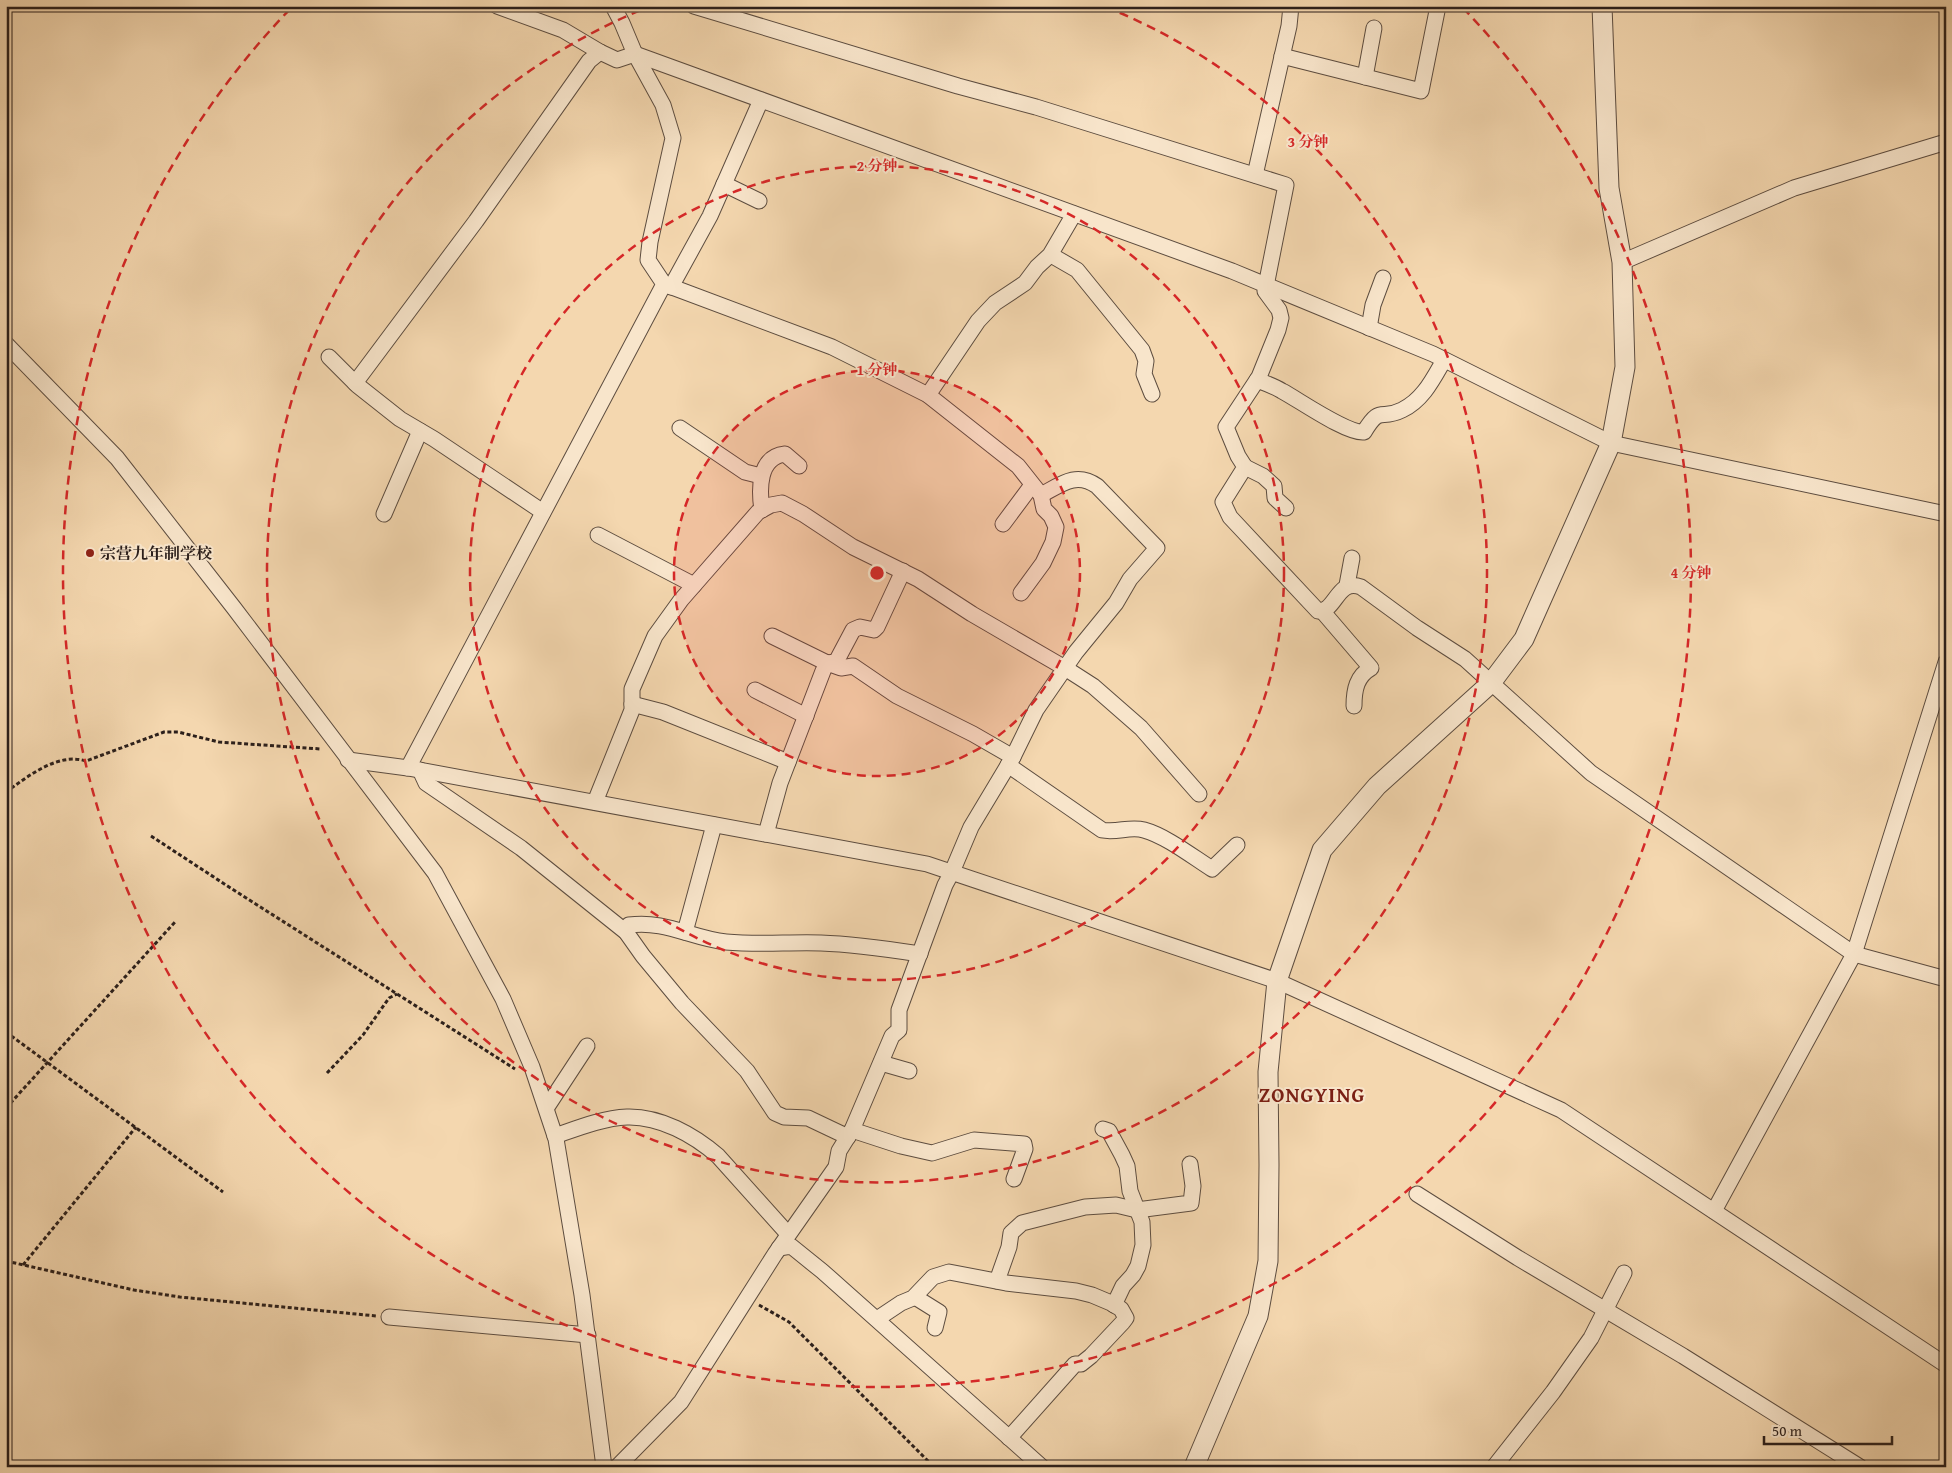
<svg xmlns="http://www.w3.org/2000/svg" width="1952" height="1473" font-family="'Gentium Book Plus','Noto Serif SC',serif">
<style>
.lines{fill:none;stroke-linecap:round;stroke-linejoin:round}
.minor-casing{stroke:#5d4d40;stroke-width:17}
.tertiary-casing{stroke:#5d4d40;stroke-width:21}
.path{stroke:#2b1f1b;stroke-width:3;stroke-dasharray:4 2.5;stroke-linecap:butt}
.minor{stroke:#f8e5cb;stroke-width:15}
.tertiary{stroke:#f8e5cb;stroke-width:19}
.ring{fill:none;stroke:#d62828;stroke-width:2.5;stroke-dasharray:9 6}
.poi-dot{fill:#8f2418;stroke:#f8e5cb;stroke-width:2}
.labels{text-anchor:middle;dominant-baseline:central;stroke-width:4;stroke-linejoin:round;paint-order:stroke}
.poi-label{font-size:16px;font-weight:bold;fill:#2b1f1b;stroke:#f8e5cb;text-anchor:start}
.district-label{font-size:21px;font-weight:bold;letter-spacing:1px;fill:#7a1f14;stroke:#f8e5cb}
.centre{fill:#d62828;stroke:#f8e5cb;stroke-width:2.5}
.ring-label{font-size:15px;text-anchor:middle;font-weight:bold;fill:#d62828;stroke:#f8e5cb;stroke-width:4;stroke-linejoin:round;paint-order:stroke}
</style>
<rect width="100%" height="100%" fill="#f4d7af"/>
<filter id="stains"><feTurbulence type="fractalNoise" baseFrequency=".004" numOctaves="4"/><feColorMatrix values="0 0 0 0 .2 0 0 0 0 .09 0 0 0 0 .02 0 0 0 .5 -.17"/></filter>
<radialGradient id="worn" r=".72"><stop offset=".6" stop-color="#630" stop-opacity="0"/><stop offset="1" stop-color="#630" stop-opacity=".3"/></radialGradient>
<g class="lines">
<defs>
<g id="minor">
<polyline points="497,6 563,30 600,52 617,60 635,54 1232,271 1433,354 1611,443 1946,514"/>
<path d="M 694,6 L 958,86 L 1036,107 L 1286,185 L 1265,291 L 1279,310 L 1281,318 L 1278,330 L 1259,377 L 1226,427 L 1238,456 L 1245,467 L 1223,502 L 1230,517 L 1318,611 C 1336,612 1337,578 1361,587 L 1417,628 L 1465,659 L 1591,773 L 1854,954 L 1946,979"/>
<polyline points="1282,56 1421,91 1438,6"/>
<polyline points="1365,77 1374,28"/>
<polyline points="1255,175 1289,26 1291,6"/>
<polyline points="724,184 759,201"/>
<polyline points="1051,255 1077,270 1142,350 1146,361 1144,374 1152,394"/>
<polyline points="1622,262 1794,188 1946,142"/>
<polyline points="664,284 832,347 928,395 1018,466 1041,495 1044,509 1051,516 1056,527 1053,542 1043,563 1021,593"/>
<polyline points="671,287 710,216 761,100"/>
<polyline points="1369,328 1373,305 1383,278"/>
<polyline points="6,344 117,458 234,608 435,873 503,999 532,1067 556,1139 582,1295 604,1467"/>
<polyline points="329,357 357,385 400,419 434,439 543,512"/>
<path d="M 1257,380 C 1265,383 1274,386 1282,391 C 1299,400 1347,434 1364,432 C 1381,404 1380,421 1402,410 C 1423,400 1433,379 1444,360"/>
<polyline points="355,383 476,221 589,61 600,52"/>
<polyline points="928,395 978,321 995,303 1025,283 1037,267 1050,255 1074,214"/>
<polyline points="680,428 745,472 761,476"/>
<polyline points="1245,467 1263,476 1274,486 1275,498 1286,508"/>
<path d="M 762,510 C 759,490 758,457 785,454 L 799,466"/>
<polyline points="384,514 420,431"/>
<polyline points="1003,524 1032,485"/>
<polyline points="598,535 694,585"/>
<polyline points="1347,585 1352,558"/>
<path d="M 1323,612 L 1371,668 C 1357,676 1354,689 1354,706"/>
<polyline points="772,636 827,663 841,668 853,666 897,696 973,734 1013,757"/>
<polyline points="755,690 806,716"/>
<polyline points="632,704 663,712 788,762"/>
<polyline points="348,760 408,768 927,864 1277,981 1561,1110 1946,1365"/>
<path d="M 1008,765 L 1102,830 C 1117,833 1130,826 1144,830 C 1166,836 1193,857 1212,869 L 1237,845"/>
<polyline points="408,768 664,284 648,260 650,242 673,138 663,105 635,54 622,23 613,6"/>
<polyline points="420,770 426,783 521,848 626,932 643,956 682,1003 747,1071 775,1113 784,1117 808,1118 848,1137"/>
<polyline points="595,802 632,710 632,689 655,636 681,600 758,512 771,505 782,503 803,514 853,547 918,579 972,614 1065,668 1093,686 1141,728 1199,794"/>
<polyline points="766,834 780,783 823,671 827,663 836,662 853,630 860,627 874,630 877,627 903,571"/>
<path d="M 626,932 L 629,925 C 665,920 691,938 726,942 C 758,945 789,942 821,943 C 854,944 887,949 920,954"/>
<polyline points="685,932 714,825"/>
<polyline points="881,1063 909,1071"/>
<polyline points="547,1107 587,1046"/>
<polyline points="1103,1129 1109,1131 1122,1155 1127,1166 1130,1191 1142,1222 1143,1245 1138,1266 1133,1275 1123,1286 1114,1305"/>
<polyline points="852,1130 901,1146 932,1153 974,1140 1024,1144 1025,1149 1014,1179"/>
<path d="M 555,1136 C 578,1128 603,1118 627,1117 C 660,1116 694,1135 718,1156 L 788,1234"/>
<polyline points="1417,1194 1518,1258 1683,1356 1860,1467"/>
<polyline points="1714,1211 1854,954 1946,662"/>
<polyline points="779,1248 791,1246 822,1271 1042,1467"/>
<polyline points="997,1281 1009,1247 1011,1233 1022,1223 1085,1207 1116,1205 1137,1210 1191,1203 1193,1186 1190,1164"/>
<polyline points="915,1297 939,1312 935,1328"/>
<polyline points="389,1317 588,1335"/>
<polyline points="877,1319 901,1303 913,1298 933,1277 949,1272 1006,1283 1076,1291 1092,1295 1111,1303 1121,1309 1126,1318 1123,1322 1091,1356 1081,1364 1075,1364 1009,1438"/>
<path d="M 617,1467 L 681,1402 L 775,1254 L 836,1167 L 839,1151 L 852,1130 L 892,1036 L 899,1030 L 899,1010 L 945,885 L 952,872 L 971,827 L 1013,757 L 1036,710 L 1076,652 L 1116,603 L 1130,579 L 1157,548 L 1097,486 C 1076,471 1060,485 1041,495"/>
<polyline points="1494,1467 1553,1392 1591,1338 1624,1273"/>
</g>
<polyline id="tertiary" points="1194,1467 1258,1316 1268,1261 1269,1165 1268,1072 1277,981 1322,850 1377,786 1491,683 1524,639 1611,443 1625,367 1622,262 1609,188 1602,6"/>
</defs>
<use href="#minor" class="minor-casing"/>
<use href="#tertiary" class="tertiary-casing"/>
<g class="path">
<polyline points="57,8 58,6"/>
<path d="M 6,792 C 27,777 58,752 86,761 L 164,732 L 178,732 L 219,742 L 321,749"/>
<polyline points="151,836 229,887 515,1069"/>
<polyline points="6,1032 223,1192"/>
<polyline points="327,1073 363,1035 389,998 397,994"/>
<polyline points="6,1108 175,922"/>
<polyline points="6,1261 134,1290 180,1297 376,1316"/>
<polyline points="23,1265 136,1127"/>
<polyline points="759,1305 789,1322 934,1467"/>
</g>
<use href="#minor" class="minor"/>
<use href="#tertiary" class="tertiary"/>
</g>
<circle cx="877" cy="573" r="203" fill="#d62828" fill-opacity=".12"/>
<g class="ring">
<circle cx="877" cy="573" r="203"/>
<circle cx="877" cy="573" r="407"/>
<path d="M1106 7A610 610 0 1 1 648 7"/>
<path d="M1463 8A814 814 0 1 1 291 8"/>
</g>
<circle class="poi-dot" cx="90" cy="553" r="5"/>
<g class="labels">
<g class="poi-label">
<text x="100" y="553">宗营九年制学校</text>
</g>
<g class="district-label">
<text x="1312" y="1094">ZONGYING</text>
</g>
</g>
<circle cx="877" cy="573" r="8" class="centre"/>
<g class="ring-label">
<text x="1308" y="147">3 分钟</text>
<text x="877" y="171">2 分钟</text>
<text x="877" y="375">1 分钟</text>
<text x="1691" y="578">4 分钟</text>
</g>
<rect width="1952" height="1473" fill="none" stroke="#f4d7af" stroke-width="25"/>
<rect x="8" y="8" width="1937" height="1458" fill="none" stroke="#2b1f1b" stroke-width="2.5"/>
<rect x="12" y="12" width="1927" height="1448" fill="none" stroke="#2b1f1b"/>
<path d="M1764 1436v8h128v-8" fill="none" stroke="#2b1f1b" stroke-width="2.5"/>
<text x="1772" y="1436" font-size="15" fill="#2b1f1b" stroke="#f8e5cb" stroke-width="4" paint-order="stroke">50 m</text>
<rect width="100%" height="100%" filter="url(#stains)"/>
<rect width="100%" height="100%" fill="url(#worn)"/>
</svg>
